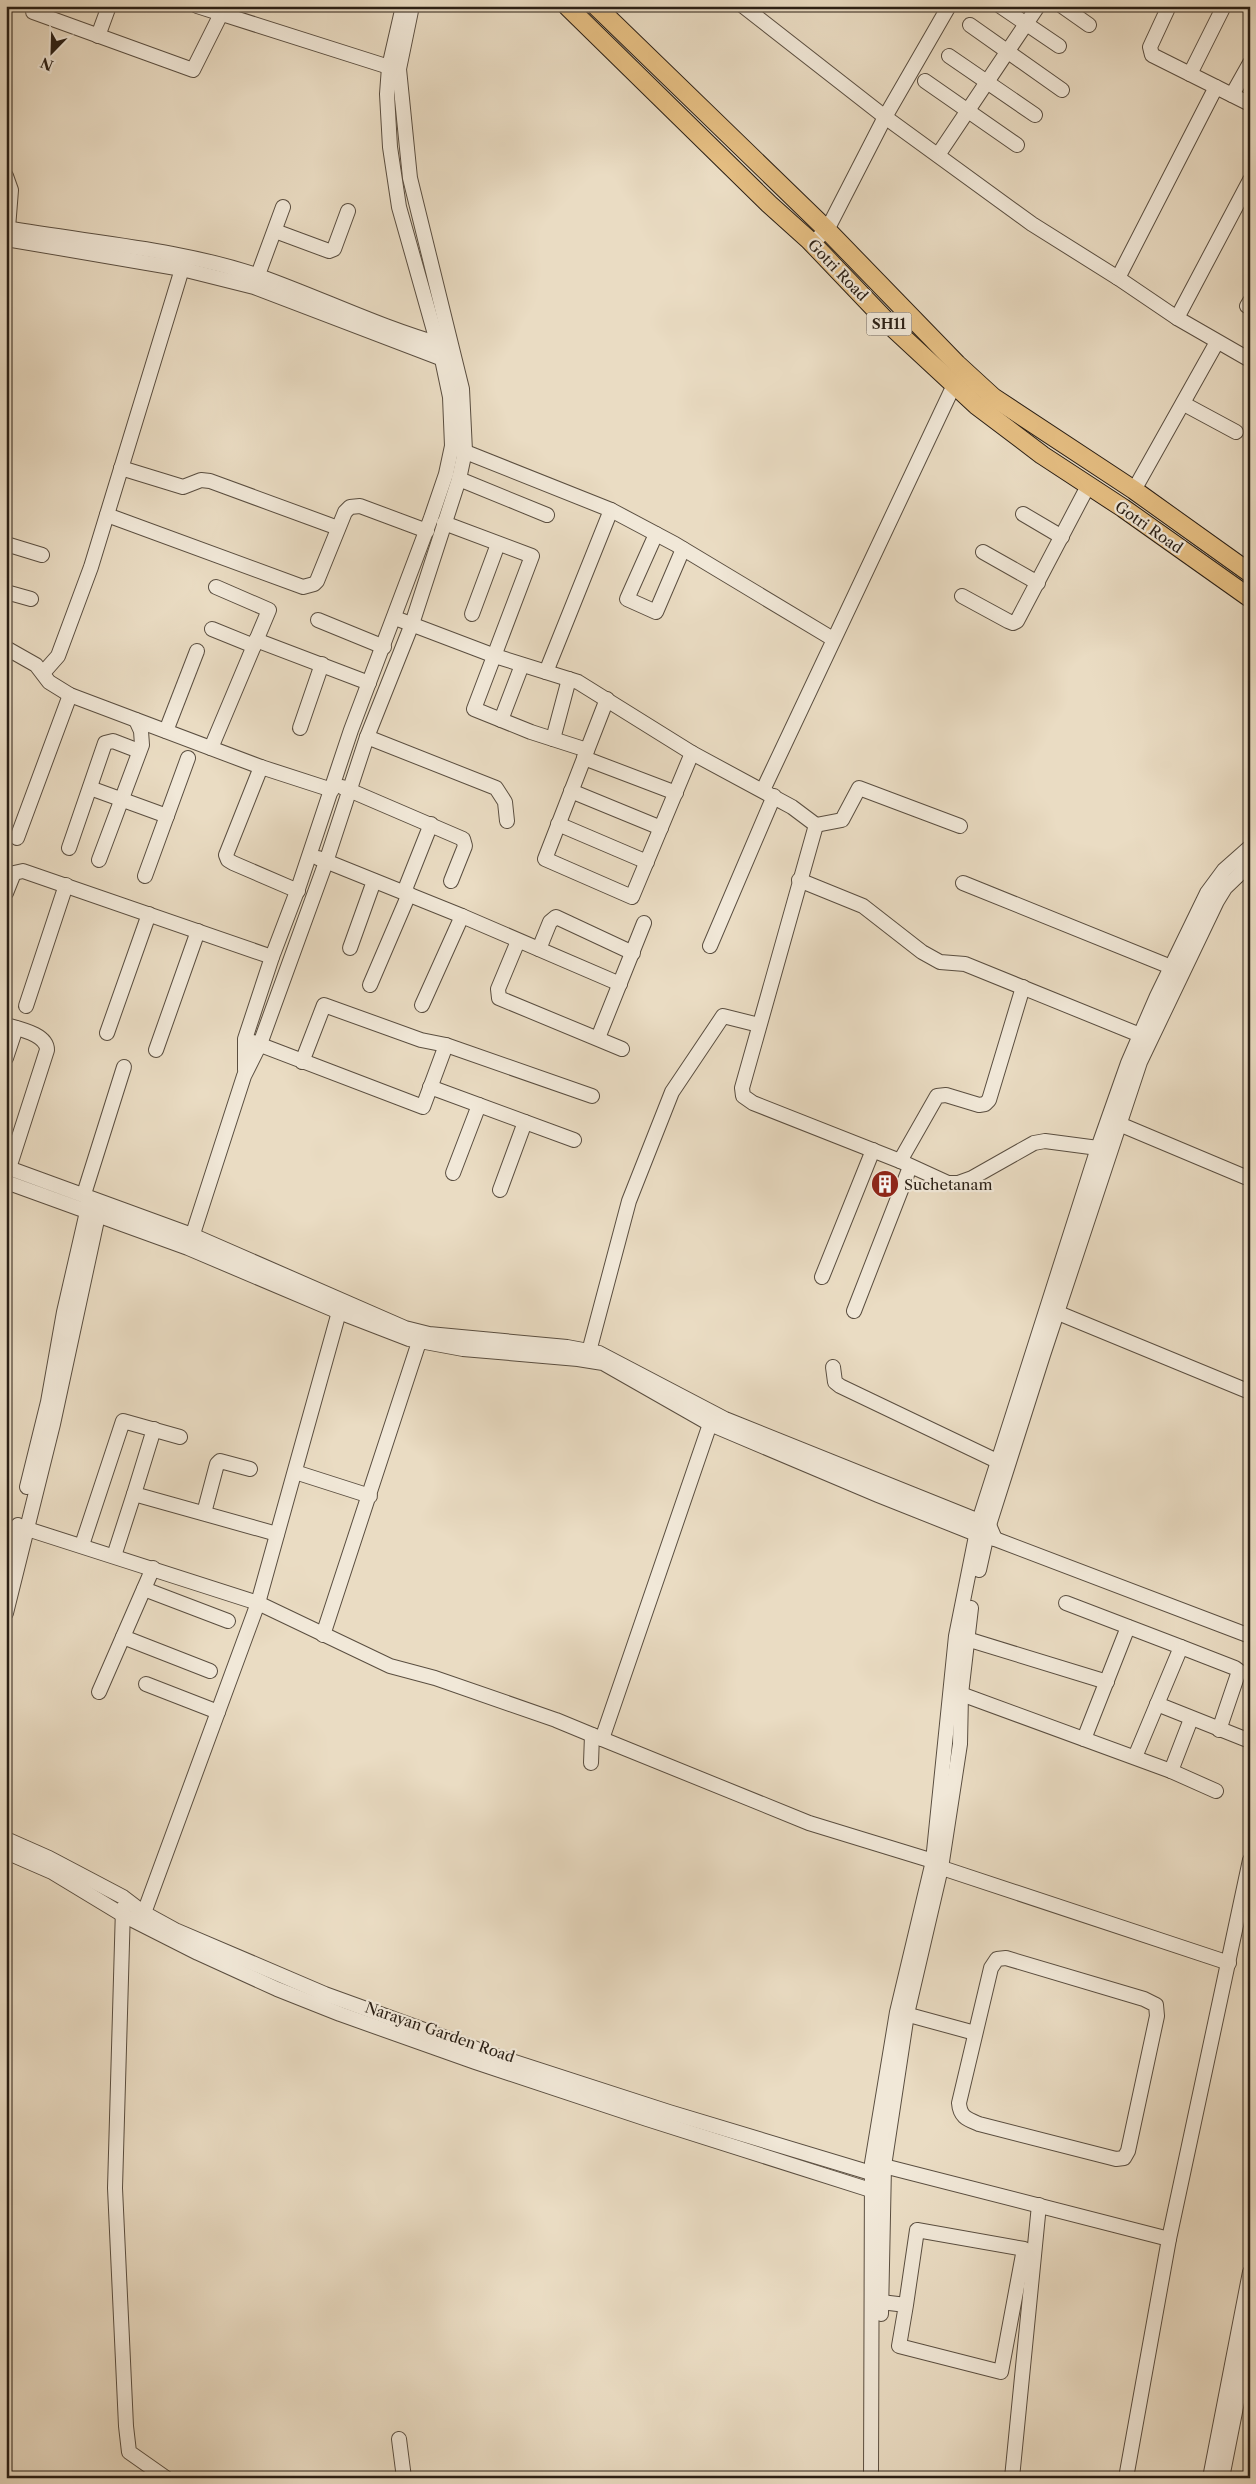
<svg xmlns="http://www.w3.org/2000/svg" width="1256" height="2484" font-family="'Libre Caslon Text',serif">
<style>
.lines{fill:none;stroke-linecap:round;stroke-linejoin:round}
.minor-casing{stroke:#5a4e40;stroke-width:16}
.major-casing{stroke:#2a1f15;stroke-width:20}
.minor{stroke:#f1e8d8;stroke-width:14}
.major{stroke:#e5be82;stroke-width:18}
.labels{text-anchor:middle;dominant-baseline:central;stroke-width:4.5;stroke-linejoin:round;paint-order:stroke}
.shield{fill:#f1e8d8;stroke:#665b50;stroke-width:1}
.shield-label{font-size:14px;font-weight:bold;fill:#2a1f15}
.street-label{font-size:15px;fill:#2a1f15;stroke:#f1e8d8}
.poi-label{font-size:15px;fill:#2a1f15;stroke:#f1e8d8;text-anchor:start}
</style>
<rect width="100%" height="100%" fill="#eadcc3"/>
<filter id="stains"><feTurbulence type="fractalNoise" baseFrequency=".004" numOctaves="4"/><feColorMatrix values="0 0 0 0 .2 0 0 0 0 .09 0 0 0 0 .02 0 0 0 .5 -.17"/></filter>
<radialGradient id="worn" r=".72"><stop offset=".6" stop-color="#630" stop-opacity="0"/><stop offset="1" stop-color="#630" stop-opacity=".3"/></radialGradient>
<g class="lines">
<defs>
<g id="minor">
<polyline points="197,6 389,67"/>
<polyline points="743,6 885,117 1032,224 1118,278 1177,318 1250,360"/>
<polyline points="1000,6 1059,46"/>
<polyline points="1062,6 1089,25"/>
<polyline points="1169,6 1150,47 1152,55 1250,104"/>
<polyline points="33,12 193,70 221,14"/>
<polyline points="970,25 1062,90"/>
<polyline points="98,36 109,6"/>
<polyline points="949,56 1035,115"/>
<polyline points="1190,74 1224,6"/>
<polyline points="925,81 1017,145"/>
<polyline points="1232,95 1250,63"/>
<polyline points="938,155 1038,6"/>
<polyline points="6,176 11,190 8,228"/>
<path d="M 6,228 C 90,243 177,248 259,276 C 321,298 379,327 443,345"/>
<polyline points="275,231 329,251 334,249 348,211"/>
<polyline points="6,239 182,269 254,287 448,361"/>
<polyline points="812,243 827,230 885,117 949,6"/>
<polyline points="1118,278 1216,87"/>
<polyline points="255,283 283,207"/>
<polyline points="1250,301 1247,306 1250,307"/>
<polyline points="1177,318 1250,180"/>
<polyline points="1184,404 1236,432"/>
<polyline points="458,449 611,510 675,544 833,639"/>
<polyline points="121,468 183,487 201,480 210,481 338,528"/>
<polyline points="459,479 547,515"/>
<polyline points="1134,490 1217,342"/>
<polyline points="1023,514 1062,537"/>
<polyline points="107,515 303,587 314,584 317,581 345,512 350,507 360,506 427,531"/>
<polyline points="444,523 532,556 474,709 531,732 587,750"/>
<polyline points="656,534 627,599 656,612 683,549"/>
<polyline points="6,544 42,555"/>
<polyline points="983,552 1038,583"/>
<polyline points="6,592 31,599"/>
<polyline points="962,596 1008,621 1013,623 1017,621 1088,486"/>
<polyline points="472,614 498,544"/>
<polyline points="395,618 495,656 578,682 692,753 792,807 816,825 742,1088 743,1096 753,1103 900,1161 948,1183 958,1183 972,1178 1034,1143 1045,1141 1098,1148"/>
<polyline points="318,620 384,647"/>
<polyline points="212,629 254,646"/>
<polyline points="256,640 369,683"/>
<polyline points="6,648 36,665 49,682 70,695 261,767 332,790"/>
<polyline points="546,672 611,510"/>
<polyline points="43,673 58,656 91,567 182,269"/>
<polyline points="607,699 545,859 632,897 692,753"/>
<polyline points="501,720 522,665"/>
<polyline points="300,728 322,664"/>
<polyline points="166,731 197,651"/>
<polyline points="367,737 496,788 505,802 507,821"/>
<polyline points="553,739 569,679"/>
<polyline points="211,748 269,610 216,587"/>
<polyline points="584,758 676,793"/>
<polyline points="261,767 226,855 228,860 233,863 298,891"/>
<polyline points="342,787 463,839 465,846 451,881"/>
<polyline points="90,788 167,816"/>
<polyline points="763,790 954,385"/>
<polyline points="571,791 661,828"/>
<polyline points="558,824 647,862"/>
<polyline points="816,825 842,820 859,788 960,826"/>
<polyline points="17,838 70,695"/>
<polyline points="69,848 105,743 113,741 139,751"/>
<polyline points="318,858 462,916 620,984"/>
<polyline points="99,860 142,745 141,731 136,720"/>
<polyline points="145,876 188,758"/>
<polyline points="799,880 863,906 922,952 940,962 965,964 1140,1035"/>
<polyline points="963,883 1171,967"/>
<polyline points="404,892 431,824"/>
<polyline points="6,893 14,873 23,871 272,957"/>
<polyline points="518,941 498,989 499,998 622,1049"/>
<polyline points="710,946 774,796"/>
<polyline points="350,948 374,881"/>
<polyline points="539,949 550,922 556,917 633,953"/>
<polyline points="370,985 409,894"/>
<polyline points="422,1005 462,916"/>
<polyline points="26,1006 66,885"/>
<path d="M 6,1025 C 19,1029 47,1034 47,1050 L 9,1168"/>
<polyline points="107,1033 149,914"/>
<polyline points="598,1038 644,923"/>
<polyline points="253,1042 423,1107 446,1045 421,1040 324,1005 302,1062"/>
<polyline points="446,1045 592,1096"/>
<polyline points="156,1050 198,931"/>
<polyline points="6,1058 16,1028"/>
<polyline points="245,1070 245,1039 272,957 299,886 351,730 431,518 446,474 452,446 450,397 442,359 399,207 390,147 387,94 389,67 403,6"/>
<polyline points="430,1087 574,1140"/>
<polyline points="1112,1121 1250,1179"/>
<polyline points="900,1161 937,1096 946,1095 979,1105 985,1104 989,1100 1023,987"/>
<polyline points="6,1167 192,1235 405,1328 429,1334 567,1347 599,1353 725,1419 989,1525 995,1539 976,1534 878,1495 710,1424 603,1363 578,1359 463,1349 409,1339 339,1312 188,1248 6,1182"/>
<polyline points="453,1173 479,1105"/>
<polyline points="500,1190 525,1122"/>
<polyline points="84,1194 124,1067"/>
<polyline points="190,1243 244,1076 260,1044 326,862 367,737 412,624 459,479 465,451 462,389 410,178 399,69 412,6"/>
<polyline points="822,1277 873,1150"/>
<polyline points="1051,1310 1250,1392"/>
<polyline points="854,1311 910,1167"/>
<polyline points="587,1359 629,1201 672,1092 723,1016 759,1025"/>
<polyline points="833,1367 835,1382 840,1386 997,1461"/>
<polyline points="154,1429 134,1494 277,1534"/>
<polyline points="295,1472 370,1496"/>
<polyline points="27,1487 48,1402 64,1312 89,1203"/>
<polyline points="204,1513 217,1464 220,1461 250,1469"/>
<polyline points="18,1526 258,1603 390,1666 435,1678 556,1720 602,1739 710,1424"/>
<polyline points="995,1539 1250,1636"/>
<polyline points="82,1545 123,1421 180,1437"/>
<polyline points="114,1556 134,1494"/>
<polyline points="6,1570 18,1525"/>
<polyline points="979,1570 989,1525 1043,1355 1140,1062 1217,901 1225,888 1250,864"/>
<polyline points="144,1589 228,1621"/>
<polyline points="1066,1603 1181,1647 1135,1757"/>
<polyline points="6,1613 53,1424 100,1206"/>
<polyline points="323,1635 419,1342"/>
<polyline points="957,1636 1107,1682"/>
<polyline points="123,1637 210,1671"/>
<polyline points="1181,1647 1235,1668 1239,1671 1219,1730"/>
<polyline points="146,1684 218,1712"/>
<polyline points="99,1692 153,1568"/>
<polyline points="961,1694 1171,1771 1216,1791"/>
<polyline points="1157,1704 1250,1741"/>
<polyline points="602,1739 809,1823 933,1861"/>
<polyline points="1084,1739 1128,1627"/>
<polyline points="591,1763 592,1735"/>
<polyline points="1171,1771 1191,1719"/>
<polyline points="6,1839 49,1858 123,1897 144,1913 175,1930 325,1994 496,2056 669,2112 881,2176"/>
<polyline points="6,1852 52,1872 123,1915 198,1953 277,1989 340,2014 475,2062 647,2119 880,2193"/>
<polyline points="933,1865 1229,1963"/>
<polyline points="123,1908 115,2188 126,2426 129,2452 166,2478"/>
<polyline points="144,1913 258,1603 339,1312"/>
<path d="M 1006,1958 L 1144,1999 L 1156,2005 L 1157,2016 L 1128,2151 L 1124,2158 L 1116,2159 L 979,2124 C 967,2119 960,2117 959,2103 L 991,1968 L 997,1959 Z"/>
<polyline points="898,2012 975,2033"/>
<polyline points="876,2164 1169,2239"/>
<polyline points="881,2302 906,2305 917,2230 1024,2249 1001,2372 899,2346 906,2305"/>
<polyline points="881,2314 884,2166 907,2014 941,1868 960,1744 961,1694 971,1608"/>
<polyline points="399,2439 404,2478"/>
<polyline points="871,2478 872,2163 897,2012 933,1861 956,1636 979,1521 1098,1148 1128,1063 1157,996 1207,893 1224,870 1250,847"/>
<polyline points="1012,2478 1039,2205"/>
<polyline points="1126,2478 1169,2239 1250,1860"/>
<polyline points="1210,2478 1250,2272"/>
<polyline points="1222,2478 1250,2336"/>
</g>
<g id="major">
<polyline points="567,6 769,204 809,240 893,328 976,405 1042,455 1123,508 1250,598"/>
<polyline points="596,6 827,230 957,364 993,397 1134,490 1250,573"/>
</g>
</defs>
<use href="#minor" class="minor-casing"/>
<use href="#major" class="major-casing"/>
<use href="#minor" class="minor"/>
<use href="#major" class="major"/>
</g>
<defs>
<symbol id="building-disc" viewBox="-11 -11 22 22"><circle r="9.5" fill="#8f2418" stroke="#f1e8d8"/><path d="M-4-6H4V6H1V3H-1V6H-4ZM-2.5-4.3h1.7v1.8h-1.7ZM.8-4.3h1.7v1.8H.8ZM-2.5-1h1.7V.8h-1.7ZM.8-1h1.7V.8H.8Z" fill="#fff"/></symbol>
</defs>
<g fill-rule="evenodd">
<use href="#building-disc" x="869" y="1168" width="32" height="32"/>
</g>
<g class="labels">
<rect class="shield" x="866.5" y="312.5" width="45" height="23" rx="4"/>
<g class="shield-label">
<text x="889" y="324">SH11</text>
</g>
<g class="street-label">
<text transform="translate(838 270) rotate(46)">Gotri Road</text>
<text transform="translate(1149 527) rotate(35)">Gotri Road</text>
<text transform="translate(440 2032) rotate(19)">Narayan Garden Road</text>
</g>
<g class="poi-label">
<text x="904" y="1184">Suchetanam</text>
</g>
</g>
<rect width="1256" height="2484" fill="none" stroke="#eadcc3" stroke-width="25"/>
<rect x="8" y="8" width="1241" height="2469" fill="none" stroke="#2a1f15" stroke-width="2.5"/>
<rect x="12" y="12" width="1231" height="2459" fill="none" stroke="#2a1f15"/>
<g transform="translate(52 52) rotate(203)" stroke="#f1e8d8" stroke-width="4" paint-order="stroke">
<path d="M0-4L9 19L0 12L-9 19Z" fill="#2a1f15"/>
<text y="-8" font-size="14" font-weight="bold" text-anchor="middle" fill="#2a1f15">N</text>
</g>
<rect width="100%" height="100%" filter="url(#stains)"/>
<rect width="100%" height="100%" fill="url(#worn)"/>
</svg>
